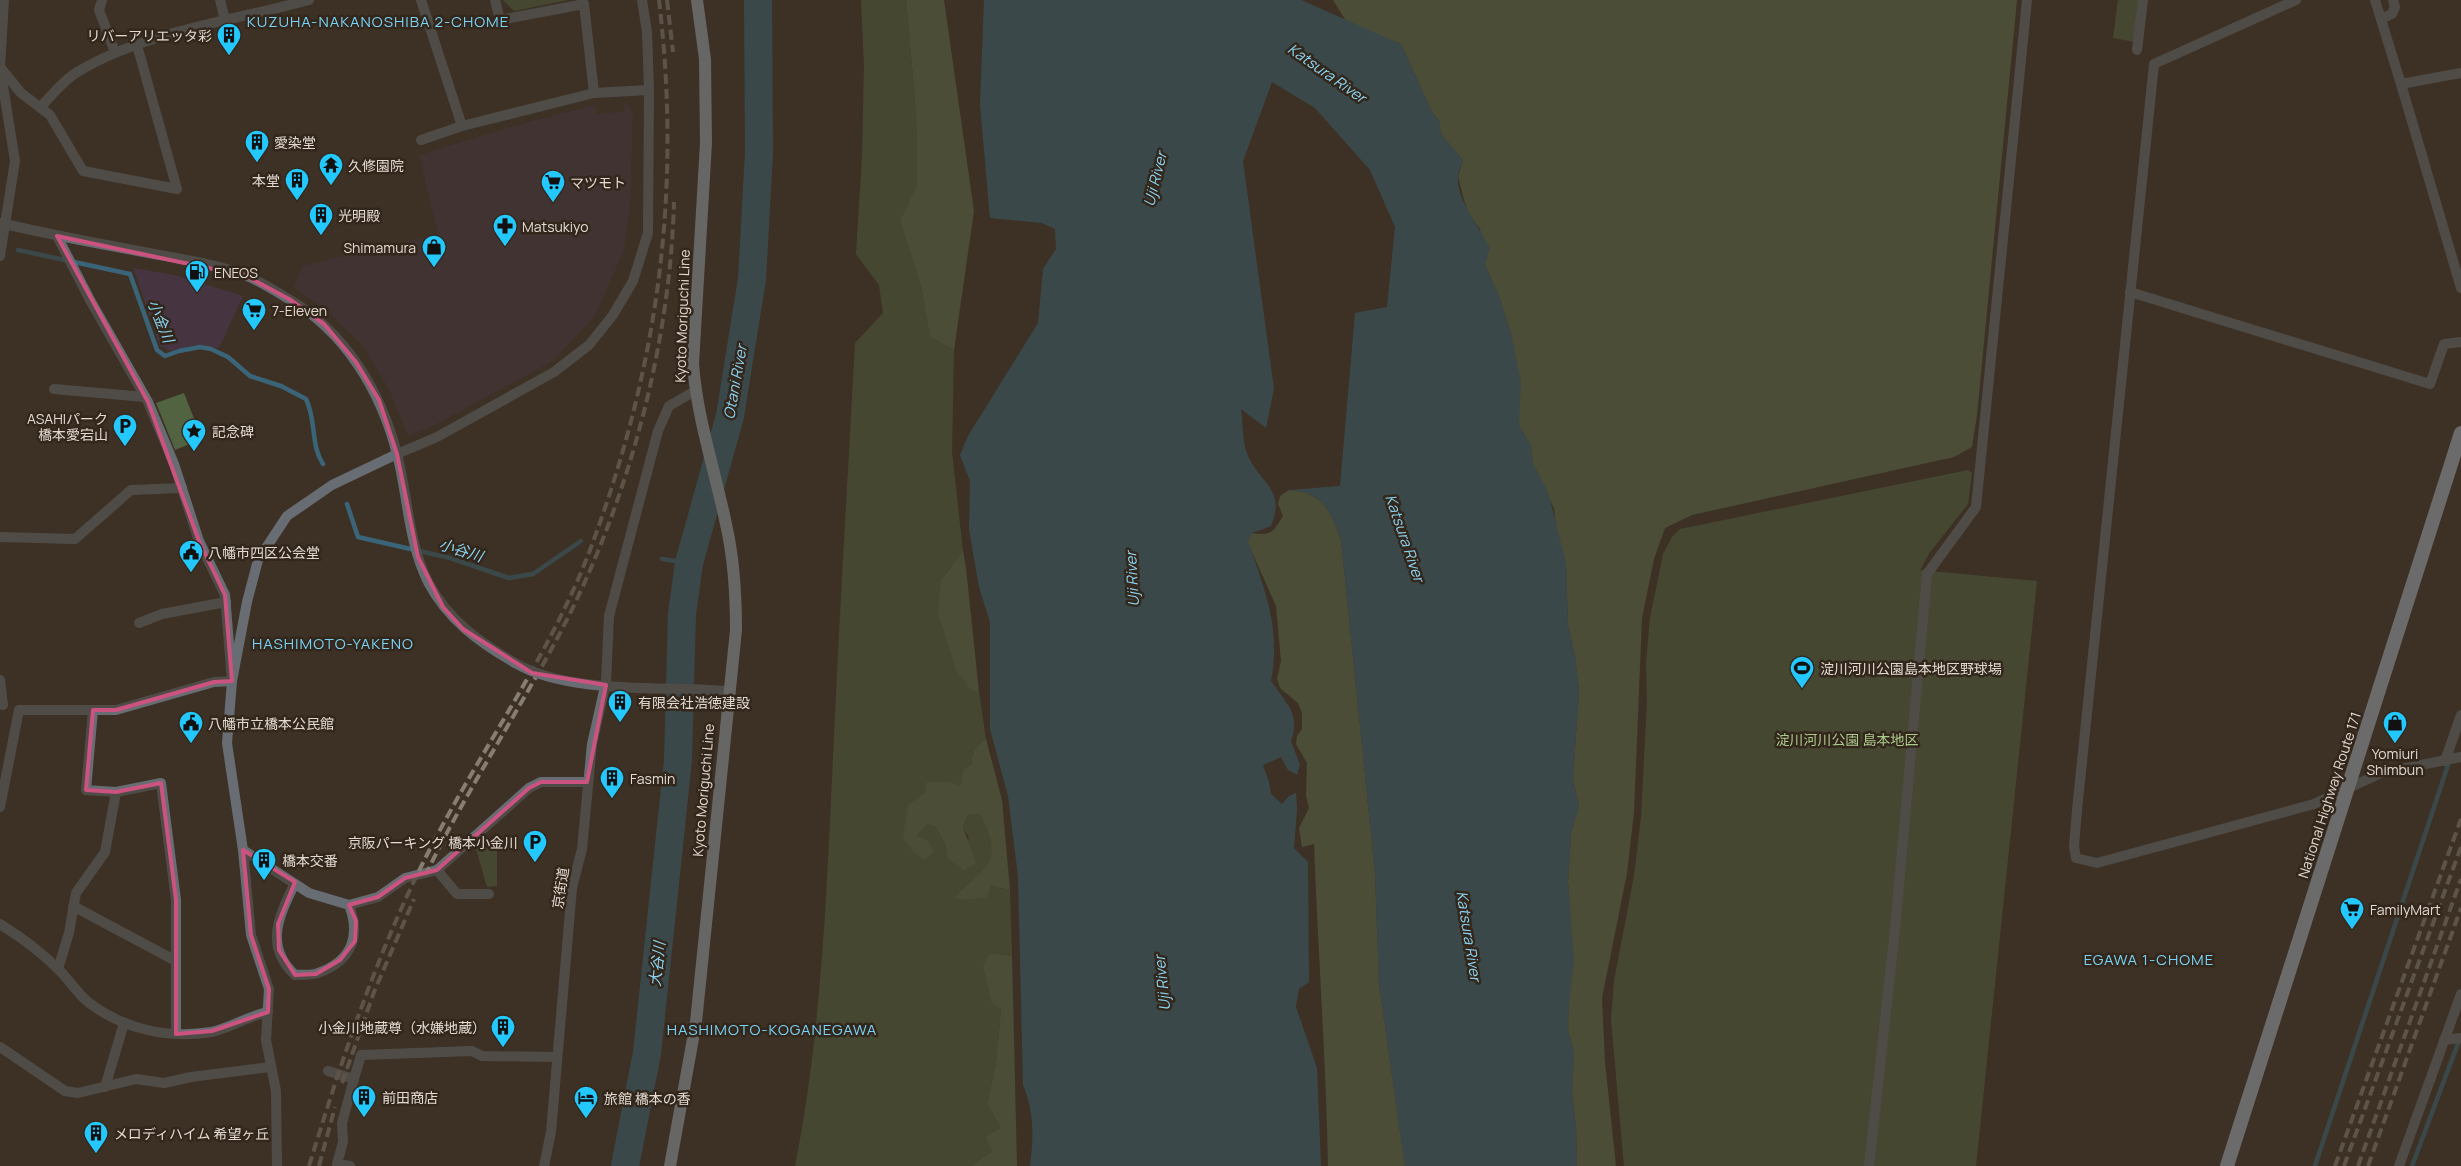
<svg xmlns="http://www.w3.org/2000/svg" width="2461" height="1166" font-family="Manrope,'Noto Sans JP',sans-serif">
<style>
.commercial{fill:#463540}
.green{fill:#516341}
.forest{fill:#5d6f4c}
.water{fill:#3a6579}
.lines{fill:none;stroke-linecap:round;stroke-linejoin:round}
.stream{stroke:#3a6579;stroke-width:4.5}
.river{stroke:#3a6579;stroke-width:28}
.minor{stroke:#676d73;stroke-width:10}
.tertiary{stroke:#676d73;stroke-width:10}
.primary{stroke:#99a6b2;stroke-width:12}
.trunk{stroke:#a3b1be;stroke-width:14}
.rail{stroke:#877d73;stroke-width:4;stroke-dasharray:10 5;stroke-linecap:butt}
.tertiary-bridge{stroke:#676d73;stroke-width:10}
.marked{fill:none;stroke:#cc527f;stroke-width:4;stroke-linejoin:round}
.labels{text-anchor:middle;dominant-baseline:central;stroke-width:5;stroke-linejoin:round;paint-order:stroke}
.poi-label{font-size:14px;fill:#e2d9d2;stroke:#33271b;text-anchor:start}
.street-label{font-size:14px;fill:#e2d9d2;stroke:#33271b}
.park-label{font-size:14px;fill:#abca8e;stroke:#33271b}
.neighbourhood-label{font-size:15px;letter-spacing:1px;fill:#79d2f7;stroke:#33271b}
.water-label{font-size:15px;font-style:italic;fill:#8ad4f6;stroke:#33271b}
</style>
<rect width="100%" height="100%" fill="#3d3125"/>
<g class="commercial">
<polygon points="623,104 627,104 633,113 630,207 624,250 595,316 553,361 433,426 408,436 388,387 362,345 331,315 294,287 302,266 438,234 419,155 514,126 595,105 597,114 625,111"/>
<polygon points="133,268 175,275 243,296 219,348 196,345 170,351 160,346"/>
</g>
<g class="green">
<polygon points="503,0 568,0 514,11"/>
<path d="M 861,0 L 906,0 L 916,112 L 917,186 L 900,221 L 921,286 L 930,337 L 954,350 L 952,452 L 963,551 L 941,580 L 972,691 L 979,692 L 986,739 C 976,747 971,751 972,764 L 963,770 L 960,786 L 925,793 L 908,804 L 907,819 L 916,836 L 927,824 L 937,827 L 945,843 L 947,858 L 969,838 L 963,827 L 968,815 L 980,814 C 998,850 998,858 968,884 L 991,886 L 1010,890 L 1012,956 L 990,953 L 1001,1008 L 996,1063 L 987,1104 L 1001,1128 L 992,1151 L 971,1166 L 795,1166 C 823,1025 827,880 834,737 C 840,605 848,474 855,343 L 883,313 L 879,285 L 856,254 L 862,158 L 864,65 Z"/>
<polygon points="2118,0 2140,0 2135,42 2113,38"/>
<polygon points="184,393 202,439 175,450 156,403"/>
<polygon points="1968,470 1972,473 1968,504 1930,552 1920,570 2037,581 1976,1166 1624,1166 1611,1020 1614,981 1634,876 1641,817 1647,702 1646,663 1650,618 1663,554 1672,537 1680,529"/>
<polygon points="489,838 497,850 497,886 487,887 476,849"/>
</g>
<g class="forest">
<polygon points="906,0 944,0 974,211 954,350 930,337 921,286 900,221 917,185 916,112"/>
<polygon points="1333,0 2017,0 1977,415 1972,447 1954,457 1692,515 1665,528 1654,559 1642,618 1634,812 1627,873 1602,998 1605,1062 1616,1166 1577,1166 1576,1126 1572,1092 1574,1053 1568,1030 1570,918 1568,881 1571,833 1579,806 1573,779 1579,690 1575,656 1568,625 1566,563 1557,535 1554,509 1533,463 1531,446 1519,425 1512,337 1499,296 1485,265 1480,229 1468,213 1464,200 1458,176 1463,160 1441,134 1439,121 1432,112 1401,44 1346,21"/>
<path d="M 1289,490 C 1324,493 1330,510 1341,540 L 1375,873 L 1379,984 L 1405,1166 L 1328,1166 C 1326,1059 1318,952 1314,844 L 1302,847 L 1299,828 L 1309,808 L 1306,796 L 1307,763 L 1296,744 L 1297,736 L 1302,729 L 1302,713 L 1298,703 L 1280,688 L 1277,679 L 1281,661 L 1276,606 L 1247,541 L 1252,533 C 1272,536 1273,532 1283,516 L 1278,504 L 1280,496 Z"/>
<polygon points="963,551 966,568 979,692 972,691 956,670 938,613 941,580"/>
<path d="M 986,739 L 1002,800 L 1010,890 L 991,886 L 987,897 L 965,900 L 954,898 C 987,864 1005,863 980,814 L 968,815 L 963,827 L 976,864 L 963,870 L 947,858 L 945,843 L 936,827 L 927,824 L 916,836 L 928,841 L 934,851 L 925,860 L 914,853 L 903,837 L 908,804 L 925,793 L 927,782 L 950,782 L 960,786 L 963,770 L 972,764 C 971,751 976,747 986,739 Z"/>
<polygon points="990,953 1012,956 1017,1166 971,1166 992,1151 986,1137 1001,1128 987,1104 996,1063 1001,1009 992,1003 983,966"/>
</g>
<path class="water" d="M 984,0 L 1301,0 L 1401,44 L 1432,112 L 1439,121 L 1441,134 L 1463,160 C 1462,165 1458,171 1458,176 C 1456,200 1480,228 1490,248 L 1485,265 L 1499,296 L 1512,337 L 1521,382 L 1519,425 L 1531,446 L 1533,463 L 1548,492 L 1566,563 L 1568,625 L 1575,656 L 1579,690 L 1573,779 L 1579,806 L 1571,833 L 1568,881 L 1574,962 L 1569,1004 L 1568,1030 L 1574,1053 L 1572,1092 L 1576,1126 L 1577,1166 L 1405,1166 L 1404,1161 L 1379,984 L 1375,873 L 1341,540 C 1330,510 1324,493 1289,490 L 1340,486 L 1355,313 L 1387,307 L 1395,227 L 1370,170 L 1315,108 L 1272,82 L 1243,161 L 1274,389 L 1266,428 L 1241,409 C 1243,423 1242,443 1248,456 C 1261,484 1286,490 1271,526 L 1252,533 L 1248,541 C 1265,591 1281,628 1271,681 C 1286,703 1301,714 1291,741 L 1300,765 L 1297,775 L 1288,770 L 1281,757 L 1263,765 L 1269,782 L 1271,794 L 1282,804 L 1289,796 L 1296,793 L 1297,809 L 1294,848 L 1308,862 L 1309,982 L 1299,989 L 1296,1007 L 1317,1068 L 1321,1166 L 1030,1166 C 1034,1137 1034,1111 1023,1085 L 1018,876 L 1008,796 L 990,729 L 990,622 L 979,587 L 969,529 L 970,481 L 960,455 L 968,436 L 1038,323 L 1043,269 L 1056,249 L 1055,229 L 1042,223 L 990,218 L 980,105 Z"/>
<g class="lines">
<g class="stream">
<path d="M 18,250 L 130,274 L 157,350 L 165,356 L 179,351 L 200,347 L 211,349 L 228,357 L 250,376 L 281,386 L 306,399 C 317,422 310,444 323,464"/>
<polyline points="347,504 358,537 450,558 509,578 533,574 581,541"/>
<polyline points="662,559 689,563"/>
<polyline points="2315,1166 2450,759"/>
<polyline points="2412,1166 2460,1038"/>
</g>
<polyline class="river" points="625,1166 647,1053 678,760 682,614 689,563 730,416 752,279 759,152 758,0"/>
<g class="minor">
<polyline points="102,0 99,10 115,52"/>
<polyline points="220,0 225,20"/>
<polyline points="421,0 462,126"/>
<polyline points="495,0 500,20 584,4 594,93"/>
<polyline points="2296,0 2154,64 2077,810 2074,846 2076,858 2097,863 2314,804 2381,773 2461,757"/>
<polyline points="2375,0 2401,84 2461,73"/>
<polyline points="2381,19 2392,14 2395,7 2393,0"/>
<polyline points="2137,50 2143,0"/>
<polyline points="0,67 21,93 50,115 83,171 177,189 137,45"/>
<polyline points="2401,84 2461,288"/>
<path d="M 40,107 C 52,96 64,79 79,71 C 144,32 236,20 309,0"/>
<polyline points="421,140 462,126 594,93 649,90"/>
<polyline points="0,256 15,161 0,67 4,0"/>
<polyline points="2130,292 2430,384 2444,344 2461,342"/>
<polyline points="554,372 589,345 613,315 633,281 648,233 649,90 647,32 642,0"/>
<polyline points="54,389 145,397"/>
<polyline points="0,537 75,539 131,490 182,488"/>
<polyline points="139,623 162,614 226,602"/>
<polyline points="0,680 3,705"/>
<polyline points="93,710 86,790 116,792"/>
<polyline points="2445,761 2461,715"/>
<polyline points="0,807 19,710 116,710 214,682 232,681 225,595 199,541 174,464 148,402 90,300 57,236"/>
<polyline points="243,850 251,935 269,989 266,1040 276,1091 277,1166"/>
<polyline points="437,870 457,894 489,894"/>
<path d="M 294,885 C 279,916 264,946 295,975 C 302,974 311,976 318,973 C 352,961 361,936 349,905 L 309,893 L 243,850 L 227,743 L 232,681 L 247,602 L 258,560 L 287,516 L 332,485 L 397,454"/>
<polyline points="349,905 378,897 405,878 437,870 529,788 541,782 587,782"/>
<polyline points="73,906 176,961"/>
<path d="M 0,924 C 21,937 40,951 57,968 C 68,978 77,993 88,1002 C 123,1029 167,1039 211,1032 C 230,1028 248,1016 268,1012"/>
<polyline points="58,969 69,933 76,893 105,852 116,792 161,783 176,900 176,1034"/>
<polyline points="2444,1040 2461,1038"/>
<polyline points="0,1047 65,1091 78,1093 136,1079 164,1083 191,1077 270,1067"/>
<polyline points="328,1071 354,1079 342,1123 343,1142 337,1164 350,1166"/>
<polyline points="354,1079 361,1055 472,1051 482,1056 556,1057"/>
<polyline points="105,1087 124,1023"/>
<polyline points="544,1166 551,1132 572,888 582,849 592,744 606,682 609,616"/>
<polyline points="1869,1166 1895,929 1927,574 1976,507 2027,0"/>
<polyline points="2399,1166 2461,994"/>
</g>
<g class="tertiary">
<path d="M 0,223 C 44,233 89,242 133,250 C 167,257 216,263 247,276 C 261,282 274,290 287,298 C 345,331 381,391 397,454 C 408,496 408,542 428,582 C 448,620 479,642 515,663"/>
<polyline points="397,454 437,437 554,372"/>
<polyline points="609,616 658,431 669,406 695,391"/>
<polyline points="708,690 728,691"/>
</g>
<path class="primary" d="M 670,1166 L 696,1022 L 736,630 C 736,594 734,559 726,524 C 715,471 697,418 693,364 L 706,143 L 705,59 L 697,0"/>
<polyline class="trunk" points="2227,1166 2461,433"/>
<g class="rail">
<polyline points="667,0 673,52"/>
<path d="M 425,876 C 465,793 516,716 559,635 C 627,506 670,348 674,202"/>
<polyline points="342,1083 374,992 414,899"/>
<path d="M 309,1166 C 343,1056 378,949 431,847 C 482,748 551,653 590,550 C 658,368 682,193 659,0"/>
<polyline points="319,1166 335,1107"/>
<polyline points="2335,1166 2461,819"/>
<polyline points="2344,1166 2461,847"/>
<polyline points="2358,1166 2461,879"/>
<polyline points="2368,1166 2461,908"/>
</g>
<path class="tertiary-bridge" d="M 515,663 C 564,692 650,687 708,690"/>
</g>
<path d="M0 0H2461V1166H0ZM 57,236 L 246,276 L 289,299 L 324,324 L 356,362 L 379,400 L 397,454 L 418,557 L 443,607 L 463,629 L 532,673 L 606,685 L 587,782 L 541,782 L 529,788 L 437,870 L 405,878 L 378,897 L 349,905 L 356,921 L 355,941 L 340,960 L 316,974 L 295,975 L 279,950 L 278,924 L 295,882 L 243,850 L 251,935 L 269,989 L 268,1012 L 212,1031 L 176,1034 L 176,900 L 161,783 L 116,792 L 86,790 L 93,710 L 116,710 L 214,682 L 232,681 L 225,595 L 199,541 L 148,402 Z" fill="#3d3125" fill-opacity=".55" fill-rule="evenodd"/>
<path class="marked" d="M 57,236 L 246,276 L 289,299 L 324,324 L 356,362 L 379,400 L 397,454 L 418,557 L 443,607 L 463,629 L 532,673 L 606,685 L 587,782 L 541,782 L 529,788 L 437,870 L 405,878 L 378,897 L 349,905 L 356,921 L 355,941 L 340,960 L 316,974 L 295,975 L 279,950 L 278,924 L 295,882 L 243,850 L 251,935 L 269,989 L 268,1012 L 212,1031 L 176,1034 L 176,900 L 161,783 L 116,792 L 86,790 L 93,710 L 116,710 L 214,682 L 232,681 L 225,595 L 199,541 L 148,402 Z"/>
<defs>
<symbol id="building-pin" viewBox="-11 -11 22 30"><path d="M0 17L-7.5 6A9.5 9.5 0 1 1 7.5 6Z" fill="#23c9fe" stroke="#33271b"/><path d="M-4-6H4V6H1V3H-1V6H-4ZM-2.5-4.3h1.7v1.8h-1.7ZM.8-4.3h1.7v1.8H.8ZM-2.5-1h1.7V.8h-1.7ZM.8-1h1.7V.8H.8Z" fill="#111"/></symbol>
<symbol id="temple-pin" viewBox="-11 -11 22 30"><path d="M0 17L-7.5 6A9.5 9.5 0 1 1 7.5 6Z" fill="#23c9fe" stroke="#33271b"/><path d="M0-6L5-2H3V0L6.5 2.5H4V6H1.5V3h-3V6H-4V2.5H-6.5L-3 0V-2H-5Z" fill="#111"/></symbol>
<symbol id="supermarket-pin" viewBox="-11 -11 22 30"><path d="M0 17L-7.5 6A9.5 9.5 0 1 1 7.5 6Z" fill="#23c9fe" stroke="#33271b"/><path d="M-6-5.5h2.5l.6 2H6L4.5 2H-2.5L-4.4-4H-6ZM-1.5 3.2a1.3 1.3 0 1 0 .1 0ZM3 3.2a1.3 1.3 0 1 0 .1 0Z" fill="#111"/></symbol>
<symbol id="pharmacy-pin" viewBox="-11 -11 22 30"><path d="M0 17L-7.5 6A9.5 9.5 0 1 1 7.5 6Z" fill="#23c9fe" stroke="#33271b"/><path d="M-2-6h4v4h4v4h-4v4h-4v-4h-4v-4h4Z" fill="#111"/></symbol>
<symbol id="shop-pin" viewBox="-11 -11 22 30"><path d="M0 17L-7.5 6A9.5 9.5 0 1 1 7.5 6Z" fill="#23c9fe" stroke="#33271b"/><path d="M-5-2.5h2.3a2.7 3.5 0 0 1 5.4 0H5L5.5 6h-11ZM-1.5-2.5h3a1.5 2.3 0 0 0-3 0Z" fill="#111"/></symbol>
<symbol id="fuel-pin" viewBox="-11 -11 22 30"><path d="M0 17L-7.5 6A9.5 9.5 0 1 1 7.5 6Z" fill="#23c9fe" stroke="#33271b"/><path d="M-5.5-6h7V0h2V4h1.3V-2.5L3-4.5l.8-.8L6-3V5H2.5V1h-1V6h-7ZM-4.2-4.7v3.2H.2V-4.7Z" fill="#111"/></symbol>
<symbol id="parking-pin" viewBox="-11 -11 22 30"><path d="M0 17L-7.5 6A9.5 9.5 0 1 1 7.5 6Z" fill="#23c9fe" stroke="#33271b"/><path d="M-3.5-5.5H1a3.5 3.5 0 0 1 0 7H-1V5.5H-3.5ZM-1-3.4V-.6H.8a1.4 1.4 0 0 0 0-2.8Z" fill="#111"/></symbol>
<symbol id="sight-pin" viewBox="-11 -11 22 30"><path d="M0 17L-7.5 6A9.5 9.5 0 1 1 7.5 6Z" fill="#23c9fe" stroke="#33271b"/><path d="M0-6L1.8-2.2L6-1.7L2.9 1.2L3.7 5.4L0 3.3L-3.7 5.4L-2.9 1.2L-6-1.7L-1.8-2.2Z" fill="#111"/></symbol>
<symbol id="civic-pin" viewBox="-11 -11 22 30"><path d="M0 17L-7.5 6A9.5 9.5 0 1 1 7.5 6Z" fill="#23c9fe" stroke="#33271b"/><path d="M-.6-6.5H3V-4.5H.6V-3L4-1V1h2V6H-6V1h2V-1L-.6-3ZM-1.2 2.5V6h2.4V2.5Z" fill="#111"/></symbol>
<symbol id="stadium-pin" viewBox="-11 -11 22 30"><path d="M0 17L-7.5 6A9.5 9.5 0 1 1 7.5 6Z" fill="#23c9fe" stroke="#33271b"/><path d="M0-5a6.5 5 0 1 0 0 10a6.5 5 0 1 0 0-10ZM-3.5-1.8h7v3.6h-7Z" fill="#111"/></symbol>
<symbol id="hotel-pin" viewBox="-11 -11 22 30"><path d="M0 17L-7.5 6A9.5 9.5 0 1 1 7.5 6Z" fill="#23c9fe" stroke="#33271b"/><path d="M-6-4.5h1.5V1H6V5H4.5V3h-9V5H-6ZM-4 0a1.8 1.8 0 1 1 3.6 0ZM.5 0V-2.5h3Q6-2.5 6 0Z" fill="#111"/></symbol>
</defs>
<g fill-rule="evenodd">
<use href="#building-pin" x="215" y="21" width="28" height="38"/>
<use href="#building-pin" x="243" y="128" width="28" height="38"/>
<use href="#temple-pin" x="317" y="151" width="28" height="38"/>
<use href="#building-pin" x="283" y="166" width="28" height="38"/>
<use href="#supermarket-pin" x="539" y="168" width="28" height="38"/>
<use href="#building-pin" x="307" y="201" width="28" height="38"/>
<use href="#pharmacy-pin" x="491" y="212" width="28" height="38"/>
<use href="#shop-pin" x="420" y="233" width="28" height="38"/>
<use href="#fuel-pin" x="183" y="258" width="28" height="38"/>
<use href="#supermarket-pin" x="240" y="296" width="28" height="38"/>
<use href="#parking-pin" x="111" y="412" width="28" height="38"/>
<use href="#sight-pin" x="180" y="417" width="28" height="38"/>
<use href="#civic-pin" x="177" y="538" width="28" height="38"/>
<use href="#stadium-pin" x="1788" y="654" width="28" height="38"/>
<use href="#building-pin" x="606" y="688" width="28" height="38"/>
<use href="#civic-pin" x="177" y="709" width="28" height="38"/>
<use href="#shop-pin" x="2381" y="709" width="28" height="38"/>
<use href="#building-pin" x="598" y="764" width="28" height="38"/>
<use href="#parking-pin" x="521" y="828" width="28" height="38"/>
<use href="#building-pin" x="250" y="846" width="28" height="38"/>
<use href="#supermarket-pin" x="2338" y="895" width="28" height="38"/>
<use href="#building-pin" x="489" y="1013" width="28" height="38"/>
<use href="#building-pin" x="350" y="1083" width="28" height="38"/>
<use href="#hotel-pin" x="572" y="1084" width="28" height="38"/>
<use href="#building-pin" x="82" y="1119" width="28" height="38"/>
</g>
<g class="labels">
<g class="poi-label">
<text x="212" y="35" text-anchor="end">リバーアリエッタ彩</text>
<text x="274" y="142">愛染堂</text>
<text x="348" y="165">久修園院</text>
<text x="280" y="180" text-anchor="end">本堂</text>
<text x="570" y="182">マツモト</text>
<text x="338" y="215">光明殿</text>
<text x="522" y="226">Matsukiyo</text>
<text x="416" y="247" text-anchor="end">Shimamura</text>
<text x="214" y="272">ENEOS</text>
<text x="272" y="310">7-Eleven</text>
<text x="108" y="418" text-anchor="end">ASAHIパーク<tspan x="108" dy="16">橋本愛宕山</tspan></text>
<text x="212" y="431">記念碑</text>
<text x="208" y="552">八幡市四区公会堂</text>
<text x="1820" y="668">淀川河川公園島本地区野球場</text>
<text x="638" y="702">有限会社浩徳建設</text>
<text x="208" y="723">八幡市立橋本公民館</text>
<text x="2395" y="753" text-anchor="middle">Yomiuri<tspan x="2395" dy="16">Shimbun</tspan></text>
<text x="630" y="778">Fasmin</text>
<text x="518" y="842" text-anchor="end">京阪パーキング 橋本小金川</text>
<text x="282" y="860">橋本交番</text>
<text x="2370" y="909">FamilyMart</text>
<text x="486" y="1027" text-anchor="end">小金川地蔵尊（水嫌地蔵）</text>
<text x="382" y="1097">前田商店</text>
<text x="604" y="1098">旅館 橋本の香</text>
<text x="114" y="1133">メロディハイム 希望ヶ丘</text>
</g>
<g class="street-label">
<text transform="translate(682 316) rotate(-88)">Kyoto Moriguchi Line</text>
<text transform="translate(703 790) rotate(-85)">Kyoto Moriguchi Line</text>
<text transform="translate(2329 795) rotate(-72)">National Highway Route 171</text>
<text transform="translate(560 888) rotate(-81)">京街道</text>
</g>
<g class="park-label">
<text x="1847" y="739">淀川河川公園 島本地区</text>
</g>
<g class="neighbourhood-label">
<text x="378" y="21">KUZUHA-NAKANOSHIBA 2-CHOME</text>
<text x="333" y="643">HASHIMOTO-YAKENO</text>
<text x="2149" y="959">EGAWA 1-CHOME</text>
<text x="772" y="1029">HASHIMOTO-KOGANEGAWA</text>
</g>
<g class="water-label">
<text transform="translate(1327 73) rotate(35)">Katsura River</text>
<text transform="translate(1155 179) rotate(-76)">Uji River</text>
<text transform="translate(161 321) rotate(68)">小金川</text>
<text transform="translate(735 382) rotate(-80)">Otani River</text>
<text transform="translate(1405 538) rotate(71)">Katsura River</text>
<text transform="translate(461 550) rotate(17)">小谷川</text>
<text transform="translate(1132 579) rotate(-93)">Uji River</text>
<text transform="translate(1469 936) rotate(81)">Katsura River</text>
<text transform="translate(657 964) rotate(-84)">大谷川</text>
<text transform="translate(1162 983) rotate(-96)">Uji River</text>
</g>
</g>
</svg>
